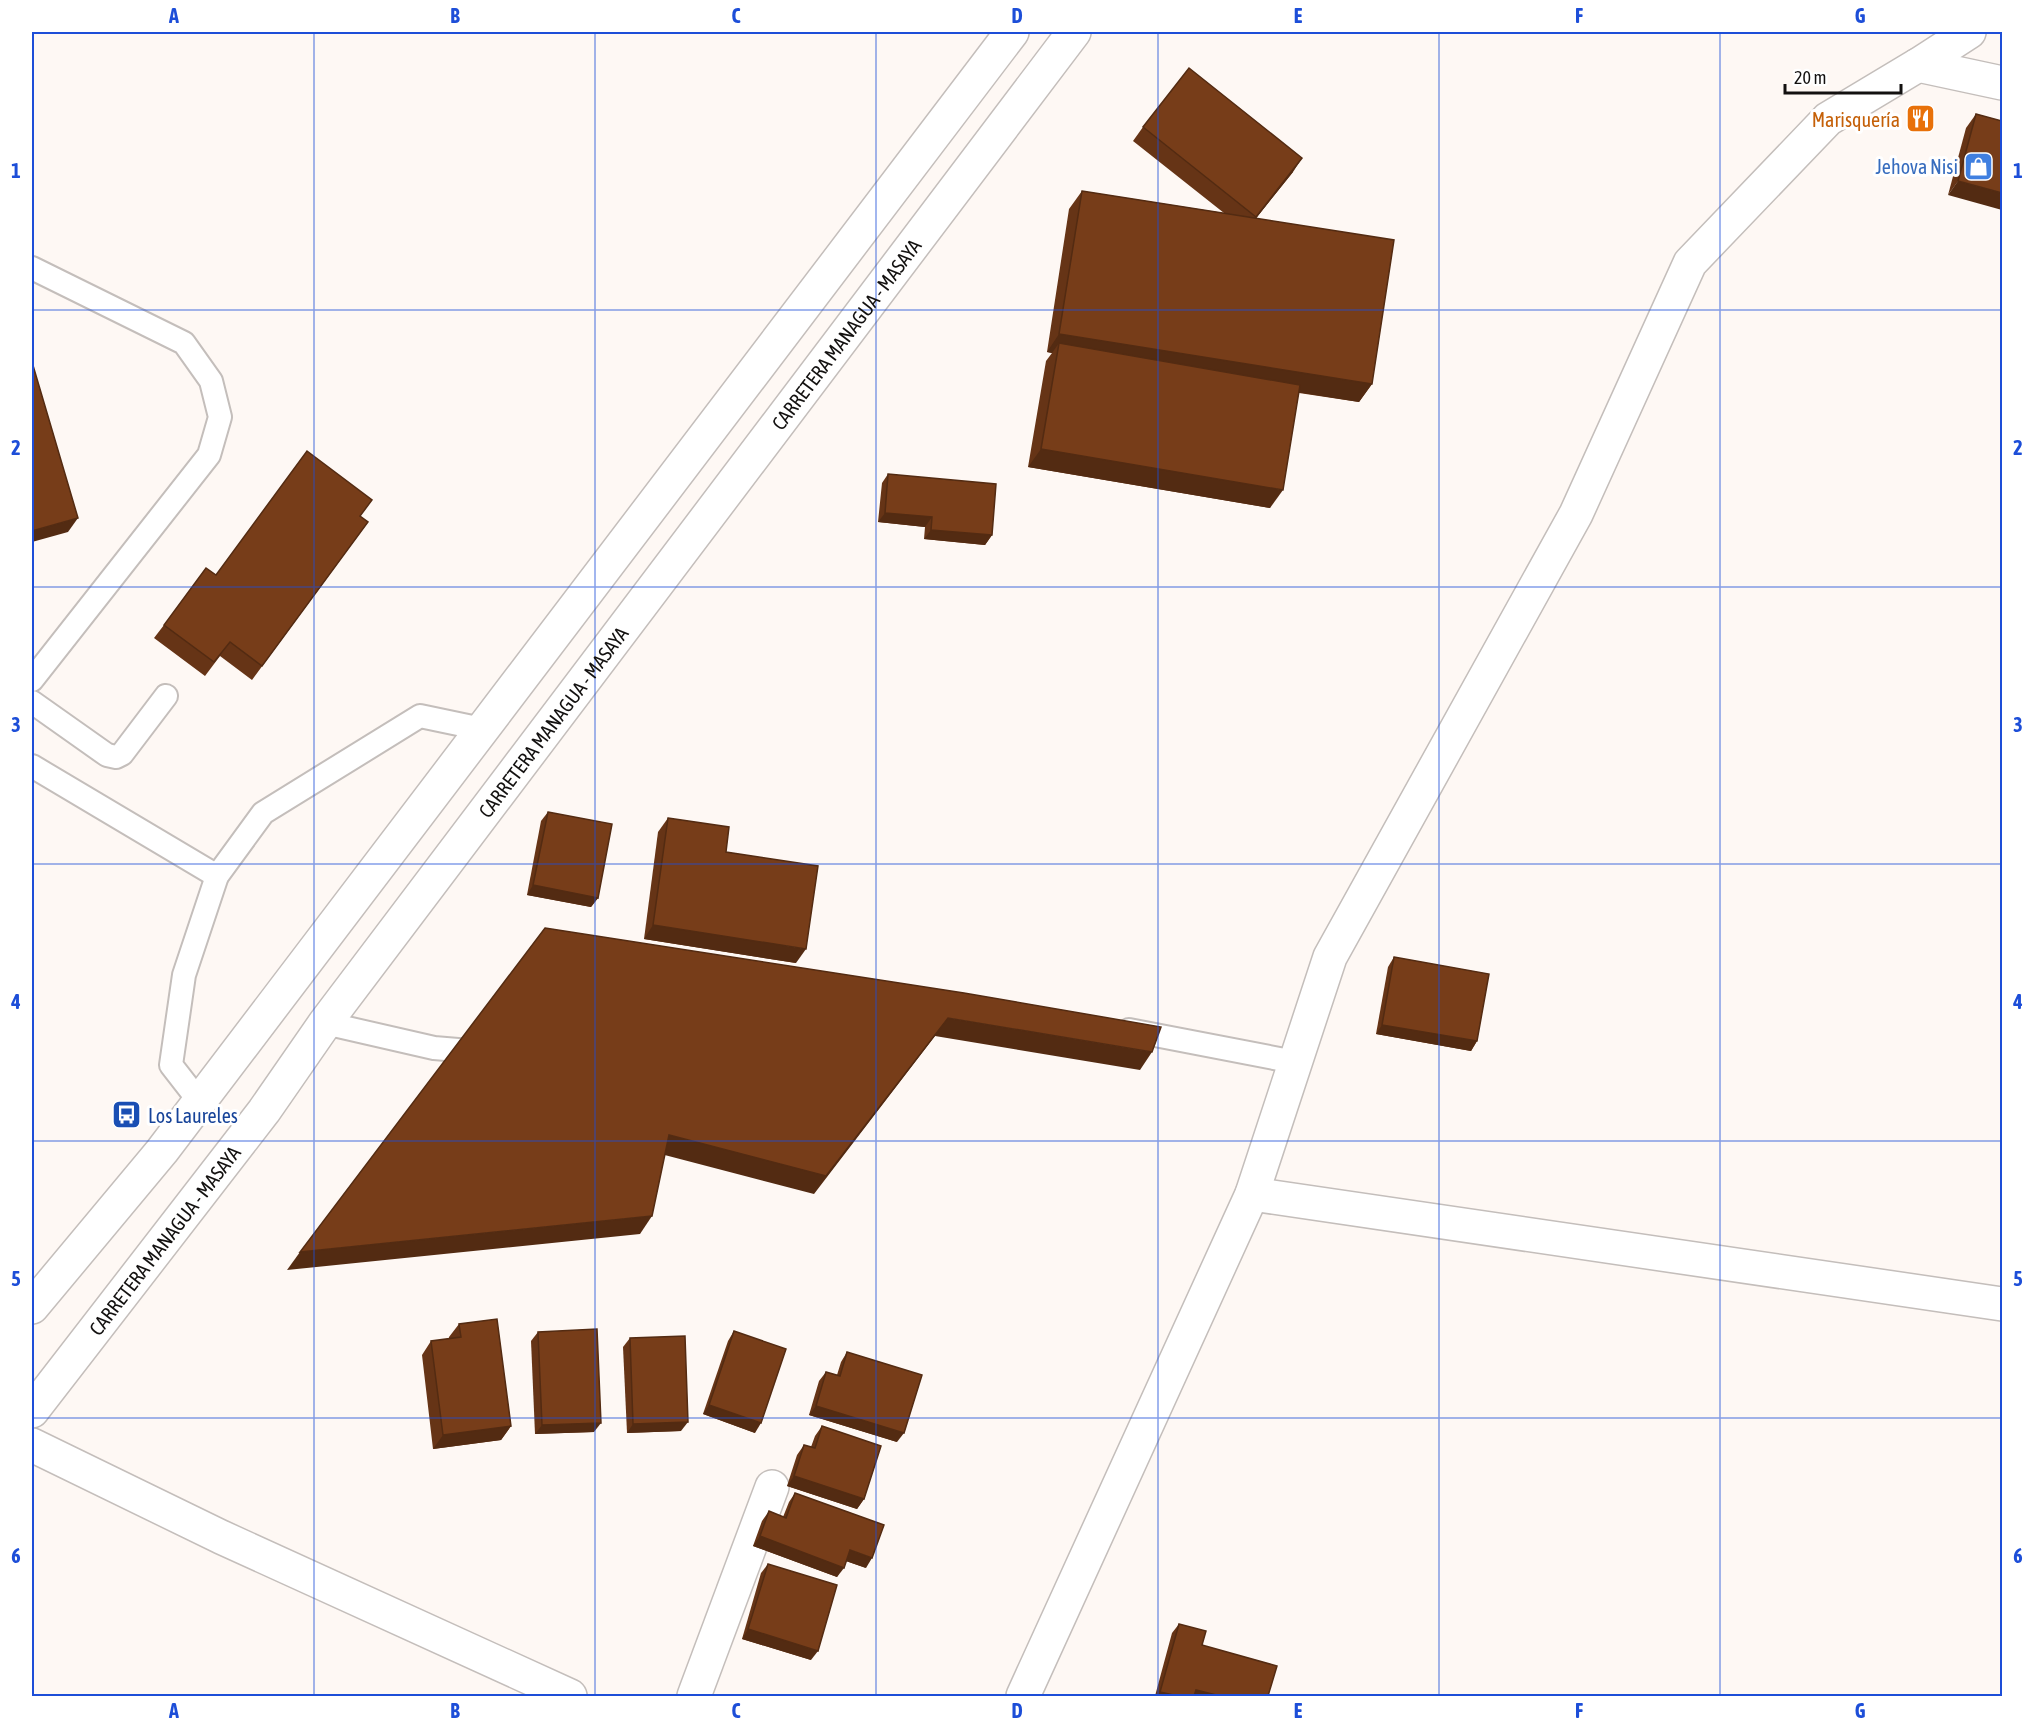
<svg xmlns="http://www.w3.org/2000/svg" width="2034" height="1728" font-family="'Asap Condensed',sans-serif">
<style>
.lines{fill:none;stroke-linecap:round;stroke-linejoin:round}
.lane-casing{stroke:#c4bebb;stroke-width:26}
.street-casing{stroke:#c4bebb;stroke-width:36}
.highway-casing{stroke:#c4bebb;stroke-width:36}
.lane{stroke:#fff;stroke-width:22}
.street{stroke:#fff;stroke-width:33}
.highway{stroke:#fff;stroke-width:33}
.wall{fill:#663416}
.shaded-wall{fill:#532b12}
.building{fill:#773d19;stroke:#532b12;stroke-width:1.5}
.grid{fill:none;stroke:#1d4ed8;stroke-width:1.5;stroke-opacity:0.55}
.labels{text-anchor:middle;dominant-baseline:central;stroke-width:6;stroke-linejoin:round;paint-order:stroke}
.food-label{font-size:20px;fill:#c56008;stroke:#fff;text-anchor:end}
.shop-label{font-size:20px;fill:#366cbe;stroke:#fff;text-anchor:end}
.street-label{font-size:20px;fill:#131110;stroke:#fff}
.transit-label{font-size:20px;fill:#164399;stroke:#fff;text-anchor:start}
.neatline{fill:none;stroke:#1d4ed8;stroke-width:2}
.grid-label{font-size:20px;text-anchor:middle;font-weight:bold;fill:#1d4ed8}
</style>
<rect width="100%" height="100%" fill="#fef8f4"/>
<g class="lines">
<defs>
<g id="lane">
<polyline points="32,268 184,343 211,381 220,417 209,455 32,680"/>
<polyline points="32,702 107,755 116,757 122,754 166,696"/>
<polyline points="32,766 217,876"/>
<polyline points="325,1023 434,1048 482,1052"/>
<polyline points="1129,1030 1295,1062"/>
<polyline points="199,1101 171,1065 184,975 217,876 263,813 420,716 482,729"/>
</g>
<g id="street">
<polyline points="1918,65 2002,83"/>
<polyline points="1252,1194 2002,1304"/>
<polyline points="32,1445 221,1537 570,1696"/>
<polyline points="694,1696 772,1487"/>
<polyline points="1023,1696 1252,1194 1330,957 1576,514 1690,263 1828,119 1918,65 1969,32"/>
</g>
<g id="highway">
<polyline points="32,1307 162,1151 1012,32"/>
<path id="s1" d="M 32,1411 L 264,1111 L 325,1023 L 1074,32"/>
</g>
</defs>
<use href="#lane" class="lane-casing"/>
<use href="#street" class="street-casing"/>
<use href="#highway" class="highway-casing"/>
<use href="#lane" class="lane"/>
<use href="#street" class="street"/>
<use href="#highway" class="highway"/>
</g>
<g class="wall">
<polygon points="1976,114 2002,121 1948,195 1966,128"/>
<polygon points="1143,127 1293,172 1256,218 1372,384 1359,402 1299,393 1270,508 1028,467 1046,361 1052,353 1047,352 1069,209 1082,191 1224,213 1133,141"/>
<polygon points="888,474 992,535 985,545 924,539 925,527 878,522 882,483"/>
<polygon points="360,516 368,522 252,680 220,656 205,676 154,638 164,625 216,575"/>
<polygon points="548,812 598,898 591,907 527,895 541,821"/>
<polygon points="668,818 726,852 796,963 644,939 658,832"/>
<polygon points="1394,957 1477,1041 1471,1051 1376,1034 1388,967"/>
<polygon points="459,1324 511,1426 501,1440 433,1449 422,1355 431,1341 449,1339 449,1337"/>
<polygon points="734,1331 755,1433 703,1414 728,1341"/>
<polygon points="538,1332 594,1432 535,1434 531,1341"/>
<polygon points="630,1338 681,1431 627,1433 623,1347"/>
<polygon points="847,1352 897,1442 809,1415 819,1381 826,1372 837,1375 841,1362"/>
<polygon points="822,1426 864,1499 857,1509 787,1486 797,1455 804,1445 811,1447 815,1436"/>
<polygon points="795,1493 866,1568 846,1561 837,1577 753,1546 762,1521 769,1511 783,1517 789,1502"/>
<polygon points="768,1564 811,1660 742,1639 761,1573"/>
<polygon points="1179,1624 1202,1645 1268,1696 1155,1696 1172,1633"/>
</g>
<g class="shaded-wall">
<polygon points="1302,158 1293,172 1246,231 1256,217"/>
<polygon points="1958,181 2002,193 2002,210 1948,195"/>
<polygon points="1059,334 1372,384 1359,402 1057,354 1059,343 1052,353 1047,352"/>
<polygon points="1041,449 1283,490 1270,508 1028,467"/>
<polygon points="885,513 932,517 925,527 878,522"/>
<polygon points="78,518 68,532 32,542 32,531"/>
<polygon points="931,530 992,535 985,545 924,539"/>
<polygon points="533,885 598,898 591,907 527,895"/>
<polygon points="653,925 806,949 796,963 644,939"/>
<polygon points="948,1018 1152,1052 1140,1070 935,1036 814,1194 657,1153 669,1135"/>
<polygon points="1382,1025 1477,1041 1471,1051 1376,1034"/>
<polygon points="652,1216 640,1234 287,1270 300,1252"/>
<polygon points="709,1405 761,1423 755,1433 703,1414"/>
<polygon points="816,1406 904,1433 897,1442 809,1415"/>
<polygon points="688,1422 681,1431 627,1433 633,1424"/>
<polygon points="601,1423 594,1432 535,1434 542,1425"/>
<polygon points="511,1426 501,1440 433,1449 443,1435"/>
<polygon points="794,1476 864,1499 857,1509 787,1486"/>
<polygon points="760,1536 844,1568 837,1577 753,1546"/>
<polygon points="850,1550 872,1558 866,1568 843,1560"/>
<polygon points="748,1629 818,1651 811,1660 742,1639"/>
<polygon points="1196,1690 1220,1696 1191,1696"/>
<polygon points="1160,1692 1178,1696 1156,1696"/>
</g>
<g class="building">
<polygon points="1189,68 1302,158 1256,217 1143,127"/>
<polygon points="1976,114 2002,121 2002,193 1958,181"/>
<polygon points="1082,191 1394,240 1372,384 1059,334"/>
<polygon points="1059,343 1300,385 1283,490 1041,449"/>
<polygon points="32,362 78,518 32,531"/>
<polygon points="307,451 372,500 360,516 368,522 262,666 230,642 214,662 164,625 206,568 216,575"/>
<polygon points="888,474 996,484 992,535 931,530 932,517 885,513"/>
<polygon points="548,812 612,824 598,898 533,885"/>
<polygon points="668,818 729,827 726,852 818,866 806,949 653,925"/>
<polygon points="545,928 964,993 1161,1027 1152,1052 948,1018 826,1176 669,1135 652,1216 300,1252"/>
<polygon points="1394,957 1489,974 1477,1041 1382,1025"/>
<polygon points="497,1319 511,1426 443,1435 431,1341 461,1337 459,1324"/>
<polygon points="597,1329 601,1423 542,1425 538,1332"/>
<polygon points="734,1331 786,1349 761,1423 709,1405"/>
<polygon points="685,1336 688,1422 633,1424 630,1338"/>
<polygon points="847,1352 922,1375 904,1433 816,1406 826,1372 840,1376"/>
<polygon points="822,1426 881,1446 864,1499 794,1476 804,1445 815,1448"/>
<polygon points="795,1493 884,1525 872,1558 850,1550 844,1568 760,1536 769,1511 786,1518"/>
<polygon points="768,1564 837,1585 818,1651 748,1629"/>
<polygon points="1179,1624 1206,1631 1202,1645 1277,1666 1268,1696 1220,1696 1196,1690 1194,1696 1178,1696 1160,1692"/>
</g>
<path class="grid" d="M 314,32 L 314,1696M 595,32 L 595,1696M 876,32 L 876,1696M 1158,32 L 1158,1696M 1439,32 L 1439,1696M 1720,32 L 1720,1696M 32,310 L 2002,310M 32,587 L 2002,587M 32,864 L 2002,864M 32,1141 L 2002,1141M 32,1418 L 2002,1418"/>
<defs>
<symbol id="restaurant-square" viewBox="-11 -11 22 22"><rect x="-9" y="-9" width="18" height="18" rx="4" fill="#e8710a" stroke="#fff"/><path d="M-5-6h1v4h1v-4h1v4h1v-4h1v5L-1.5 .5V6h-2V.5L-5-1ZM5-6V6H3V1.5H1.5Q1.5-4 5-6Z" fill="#fff"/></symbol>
<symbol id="shop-square" viewBox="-11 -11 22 22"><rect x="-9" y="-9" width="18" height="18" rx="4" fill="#3f7fe0" stroke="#fff"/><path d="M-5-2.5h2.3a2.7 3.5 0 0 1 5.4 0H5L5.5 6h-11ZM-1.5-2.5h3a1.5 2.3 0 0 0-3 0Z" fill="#fff"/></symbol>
<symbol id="bus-square" viewBox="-11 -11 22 22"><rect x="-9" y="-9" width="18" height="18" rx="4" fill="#1a4fb4" stroke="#fff"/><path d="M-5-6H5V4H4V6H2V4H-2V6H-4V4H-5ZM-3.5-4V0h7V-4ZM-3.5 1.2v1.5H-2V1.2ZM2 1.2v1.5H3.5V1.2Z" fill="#fff"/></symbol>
</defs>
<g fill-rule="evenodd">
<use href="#restaurant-square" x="1904" y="102" width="33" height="33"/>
<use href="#shop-square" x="1962" y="150" width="33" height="33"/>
<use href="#bus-square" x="110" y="1098" width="33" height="33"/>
</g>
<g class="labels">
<g class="food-label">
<text x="1900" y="119">Marisquería</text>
</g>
<g class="shop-label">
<text x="1958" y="166">Jehova Nisi</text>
</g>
<g class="street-label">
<text stroke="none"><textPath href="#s1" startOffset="1350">CARRETERA MANAGUA - MASAYA</textPath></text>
<text stroke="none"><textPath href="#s1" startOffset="864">CARRETERA MANAGUA - MASAYA</textPath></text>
<text stroke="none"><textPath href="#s1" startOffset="216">CARRETERA MANAGUA - MASAYA</textPath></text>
</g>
<g class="transit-label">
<text x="148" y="1115">Los Laureles</text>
</g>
</g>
<rect width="2034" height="1728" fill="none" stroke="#ffffff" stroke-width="66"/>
<path d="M1785 84v9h116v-9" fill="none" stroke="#131110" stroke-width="3"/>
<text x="1794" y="84" font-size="18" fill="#131110" stroke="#ffffff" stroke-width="4.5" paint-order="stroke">20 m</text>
<rect x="33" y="33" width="1968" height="1662" class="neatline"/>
<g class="grid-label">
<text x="174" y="23">A</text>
<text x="455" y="23">B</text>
<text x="736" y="23">C</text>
<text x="1017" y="23">D</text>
<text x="1298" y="23">E</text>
<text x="1579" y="23">F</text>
<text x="1860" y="23">G</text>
<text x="16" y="178">1</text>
<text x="2018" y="178">1</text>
<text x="16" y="455">2</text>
<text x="2018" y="455">2</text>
<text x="16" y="732">3</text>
<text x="2018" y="732">3</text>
<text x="16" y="1009">4</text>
<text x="2018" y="1009">4</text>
<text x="16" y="1286">5</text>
<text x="2018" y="1286">5</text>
<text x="16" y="1563">6</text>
<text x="2018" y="1563">6</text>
<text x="174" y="1718">A</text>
<text x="455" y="1718">B</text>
<text x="736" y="1718">C</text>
<text x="1017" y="1718">D</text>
<text x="1298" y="1718">E</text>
<text x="1579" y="1718">F</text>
<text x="1860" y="1718">G</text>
</g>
</svg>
